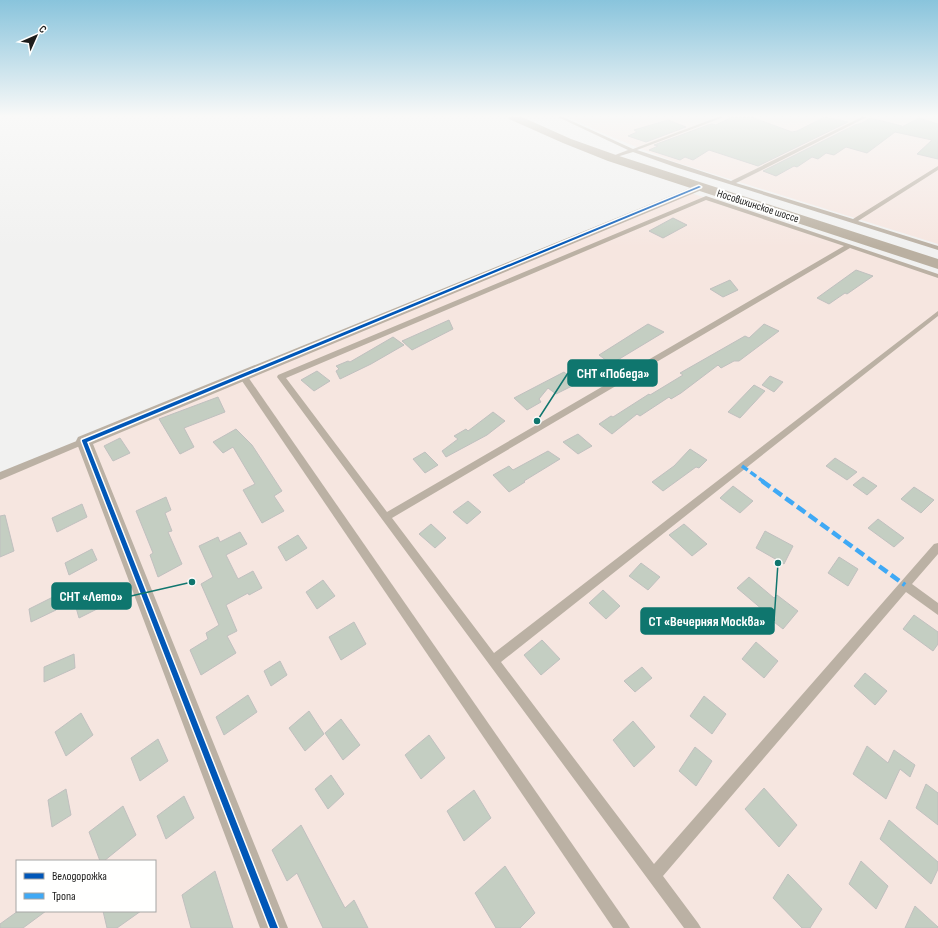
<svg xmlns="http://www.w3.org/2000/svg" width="938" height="928" font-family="'Sofia Sans Condensed',sans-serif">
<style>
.green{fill:#f6e6e0;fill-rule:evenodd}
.building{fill:#c4cec2;stroke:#c0c0bf}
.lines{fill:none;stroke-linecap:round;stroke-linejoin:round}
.lane{fill:#bbb1a4;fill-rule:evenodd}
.street{fill:#bbb1a4;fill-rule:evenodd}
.secondary{fill:#bab0a1;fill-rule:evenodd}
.quiet-far1{stroke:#3fa9f5;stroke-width:3.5;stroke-dasharray:7 3.5;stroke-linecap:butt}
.quiet{stroke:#3fa9f5;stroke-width:4.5;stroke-dasharray:10 4.5;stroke-linecap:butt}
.cycleway-casing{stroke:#fffffe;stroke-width:3}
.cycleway{fill:#0057b8;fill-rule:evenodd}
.labels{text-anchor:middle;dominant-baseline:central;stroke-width:4;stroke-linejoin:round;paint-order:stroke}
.far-street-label{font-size:11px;fill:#1d1d1c;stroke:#fffffe}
.leader{fill:none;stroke:#0f766e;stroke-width:1.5}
.callout-dot{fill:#0f766e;stroke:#fffffe;stroke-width:1.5}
.callout{fill:#0f766e;stroke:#0f766e;stroke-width:1.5}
.callout-label{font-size:14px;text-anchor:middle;font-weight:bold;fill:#fff}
</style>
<rect width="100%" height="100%" fill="#f1f1f0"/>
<g class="green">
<polygon points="568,117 938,117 938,244 672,161 609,136"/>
<path d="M 688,192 L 938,276 L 938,928 L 0,928 L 0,476 ZM 17,861 L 155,861 L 155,911 L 17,911 Z"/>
</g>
<g class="building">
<polygon points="732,117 751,117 792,132 797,131 825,117 848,122 758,166 709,150 693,160 685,157 680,160 649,150 658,146 654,145 708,125 712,124 716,125"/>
<polygon points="870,118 902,126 900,128 919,118 938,124 938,159 917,154 932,140 895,132 867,153 846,147 834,155 826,153 818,159 812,157 797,167 794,166 776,176 763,171 855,125 862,123"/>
<polygon points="668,120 686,127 646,142 628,136 637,132 634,130"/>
<polygon points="673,218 687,225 663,238 649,231"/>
<polygon points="856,270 873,276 847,294 845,293 829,304 817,298"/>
<polygon points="730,280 738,290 723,297 710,289"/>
<polygon points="449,320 453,329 412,350 402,341"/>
<polygon points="648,324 664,332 611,364 599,355"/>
<polygon points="764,324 779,331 739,361 734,361 721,368 718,365 681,393 671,399 669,397 640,416 637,414 612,434 599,424 611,416 613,417 649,394 650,395 683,375 680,373 745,336 749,338"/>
<polygon points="393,337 404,345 371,364 340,379 336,371 339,369 336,366 348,361 350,362"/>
<polygon points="317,371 330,381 314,391 301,380"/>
<polygon points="564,372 578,383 556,394 548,388 539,399 541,402 527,410 514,398"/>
<polygon points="770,376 783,382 774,392 762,385"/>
<polygon points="754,385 765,391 740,418 728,412"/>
<polygon points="218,397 225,412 184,428 194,447 180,454 159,419"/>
<polygon points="493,412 505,421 487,435 446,457 442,451 458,439 454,436 466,429 468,431"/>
<polygon points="236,429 252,445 282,491 274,496 284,511 262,523 243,490 255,484 233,447 223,453 213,442"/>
<polygon points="578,434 592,446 578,454 563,442"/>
<polygon points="120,438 130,453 113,461 104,446"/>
<polygon points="690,449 707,460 699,468 696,467 663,491 652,482 674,466"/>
<polygon points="548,451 560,459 524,481 525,482 509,492 493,475 509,466 513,470"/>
<polygon points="425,452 438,465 425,473 413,459"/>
<polygon points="835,458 857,472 847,480 826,466"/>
<polygon points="863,477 877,486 867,495 853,485"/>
<polygon points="733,486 753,501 740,513 720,498"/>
<polygon points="914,487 934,500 921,513 901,499"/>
<polygon points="166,497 171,510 165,513 172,531 168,532 182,564 158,577 150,555 153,553 136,511"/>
<polygon points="468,501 481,512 467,524 453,512"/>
<polygon points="82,504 87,517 57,532 52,518"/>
<polygon points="5,515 14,551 0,557 0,516"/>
<polygon points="878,519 904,538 894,547 868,528"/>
<polygon points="431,524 446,538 435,548 419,534"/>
<polygon points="684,524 707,544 692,556 669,535"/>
<polygon points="765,531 793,546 784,564 756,548"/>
<polygon points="240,532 247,544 226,555 238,579 253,571 262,588 249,595 248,593 226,605 237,631 227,636 236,653 201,675 190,650 208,639 206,633 219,625 201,584 213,577 199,546 218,537 220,542"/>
<polygon points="298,535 307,548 286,561 278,547"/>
<polygon points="92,549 97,560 69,575 65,563"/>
<polygon points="839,557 858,569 848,586 828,573"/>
<polygon points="641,563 660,577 648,590 629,576"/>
<polygon points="749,577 774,598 777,595 798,611 783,629 761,612 763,610 737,588"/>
<polygon points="323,580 335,596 317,609 306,592"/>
<polygon points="109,587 113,601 79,618 75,604"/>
<polygon points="603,590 620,606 606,619 589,603"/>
<polygon points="53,597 56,610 31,622 29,609"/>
<polygon points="914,615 938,632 938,644 933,651 903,629"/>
<polygon points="354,622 366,644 341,660 329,637"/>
<polygon points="542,640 560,659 541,675 524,655"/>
<polygon points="756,642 778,661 764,678 742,659"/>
<polygon points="74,654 75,668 44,682 44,667"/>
<polygon points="280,661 287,675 271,686 264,671"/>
<polygon points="642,667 652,678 635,692 624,681"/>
<polygon points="865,673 887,691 875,705 854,686"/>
<polygon points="248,695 257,712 224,735 216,717"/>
<polygon points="704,696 726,714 712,734 690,716"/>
<polygon points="309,711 324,734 305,751 289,728"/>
<polygon points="81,713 93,735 66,756 55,732"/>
<polygon points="341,719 360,745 343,760 325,733"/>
<polygon points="633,721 655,747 634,767 613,740"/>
<polygon points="429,735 445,758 421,779 405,755"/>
<polygon points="158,739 168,761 140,781 131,758"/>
<polygon points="867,746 888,763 894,750 915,765 910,777 900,769 886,799 853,774"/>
<polygon points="695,747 712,761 696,786 679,771"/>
<polygon points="331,775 344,794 328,809 315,789"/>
<polygon points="926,784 938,793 938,825 916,808"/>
<polygon points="764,788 797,825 779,847 745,809"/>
<polygon points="66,789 71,815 52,827 48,800"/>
<polygon points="474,790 491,818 464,841 447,811"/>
<polygon points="184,796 194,818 166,839 157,816"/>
<polygon points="123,806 136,835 104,861 100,861 89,832"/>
<polygon points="889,820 938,862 938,869 931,884 880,839"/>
<polygon points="301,825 345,908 354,900 368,928 323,928 297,873 287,881 272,850"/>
<polygon points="861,861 888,886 876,909 849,884"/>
<polygon points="505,866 535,913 520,928 496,928 475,893"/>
<polygon points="215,871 233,928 191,928 182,895"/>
<polygon points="788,874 822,909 810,928 802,928 773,898"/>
<polygon points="915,906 938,927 938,928 905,928"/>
<polygon points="18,911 46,911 23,928 0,928 0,924"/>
<polygon points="103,911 141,911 117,928 107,928"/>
</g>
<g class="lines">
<g class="lane">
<polygon points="558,117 563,117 633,149 718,117 724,117 637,150 731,181 862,117 867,117 736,183 853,219 938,166 938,170 858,221 938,246 938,250 675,167 633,152 610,159 610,157 628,150"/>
<path d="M 706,196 L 938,274 L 938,278 L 850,248 L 392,518 L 494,653 L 938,311 L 938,316 L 501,662 L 654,864 L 934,544 L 938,543 L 938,554 L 912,584 L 938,603 L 938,615 L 906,592 L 663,876 L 698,923 L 701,928 L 684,928 L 277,377 L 278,375 ZM 706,200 L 844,246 L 387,512 L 286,378 Z"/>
<polygon points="243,373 246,374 627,923 630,928 613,928 240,378 239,376 240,374"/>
<polygon points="84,438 88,441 87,443 0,480 0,472"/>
</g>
<polygon class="street" points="700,184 705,187 704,189 93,444 288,928 260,928 76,441 78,437"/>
<polygon class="secondary" points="508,117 522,117 571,139 616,155 938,259 938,269 608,161 563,143 509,119"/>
<polyline class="quiet-far1" points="742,466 764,482"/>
<polyline class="quiet" points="762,481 905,585"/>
<defs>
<polygon id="cycleway" points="699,186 701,187 87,442 278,928 270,928 82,441 82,440"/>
</defs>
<use href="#cycleway" class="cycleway-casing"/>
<use href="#cycleway" class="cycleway"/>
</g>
<linearGradient id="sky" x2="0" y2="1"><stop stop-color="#89c4dc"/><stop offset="0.47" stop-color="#f9f9f8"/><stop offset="1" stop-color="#f9f9f8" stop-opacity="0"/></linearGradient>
<rect width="938" height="247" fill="url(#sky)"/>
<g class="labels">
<g class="far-street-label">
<text transform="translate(758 206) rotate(18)">Носовихинское шоссе</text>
</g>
</g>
<path class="leader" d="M537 421L568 373M192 582L131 596M778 563L774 621"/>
<g class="callout-dot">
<circle cx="537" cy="421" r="4"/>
<circle cx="192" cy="582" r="4"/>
<circle cx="778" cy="563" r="4"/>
</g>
<g class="callout">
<rect x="568" y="360" width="89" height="26" rx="4"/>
<rect x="52" y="583" width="79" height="26" rx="4"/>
<rect x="641" y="608" width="133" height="26" rx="4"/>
</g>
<g class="callout-label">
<text x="613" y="378">СНТ «Победа»</text>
<text x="91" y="601">СНТ «Лето»</text>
<text x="707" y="626">СТ «Вечерняя Москва»</text>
</g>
<rect x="16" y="860" width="140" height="52" fill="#fffffe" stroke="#a5a5a4"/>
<rect x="24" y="873" width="20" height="6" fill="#0057b8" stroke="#a5a5a4"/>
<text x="52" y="880" font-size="12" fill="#1d1d1c">Велодорожка</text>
<rect x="24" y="893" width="20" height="6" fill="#3fa9f5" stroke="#a5a5a4"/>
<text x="52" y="900" font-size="12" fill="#1d1d1c">Тропа</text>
<g transform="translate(36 36) rotate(45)" stroke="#fffffe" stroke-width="3" paint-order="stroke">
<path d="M0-3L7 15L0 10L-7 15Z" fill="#1d1d1c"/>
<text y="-6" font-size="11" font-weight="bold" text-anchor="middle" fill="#1d1d1c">С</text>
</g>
</svg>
